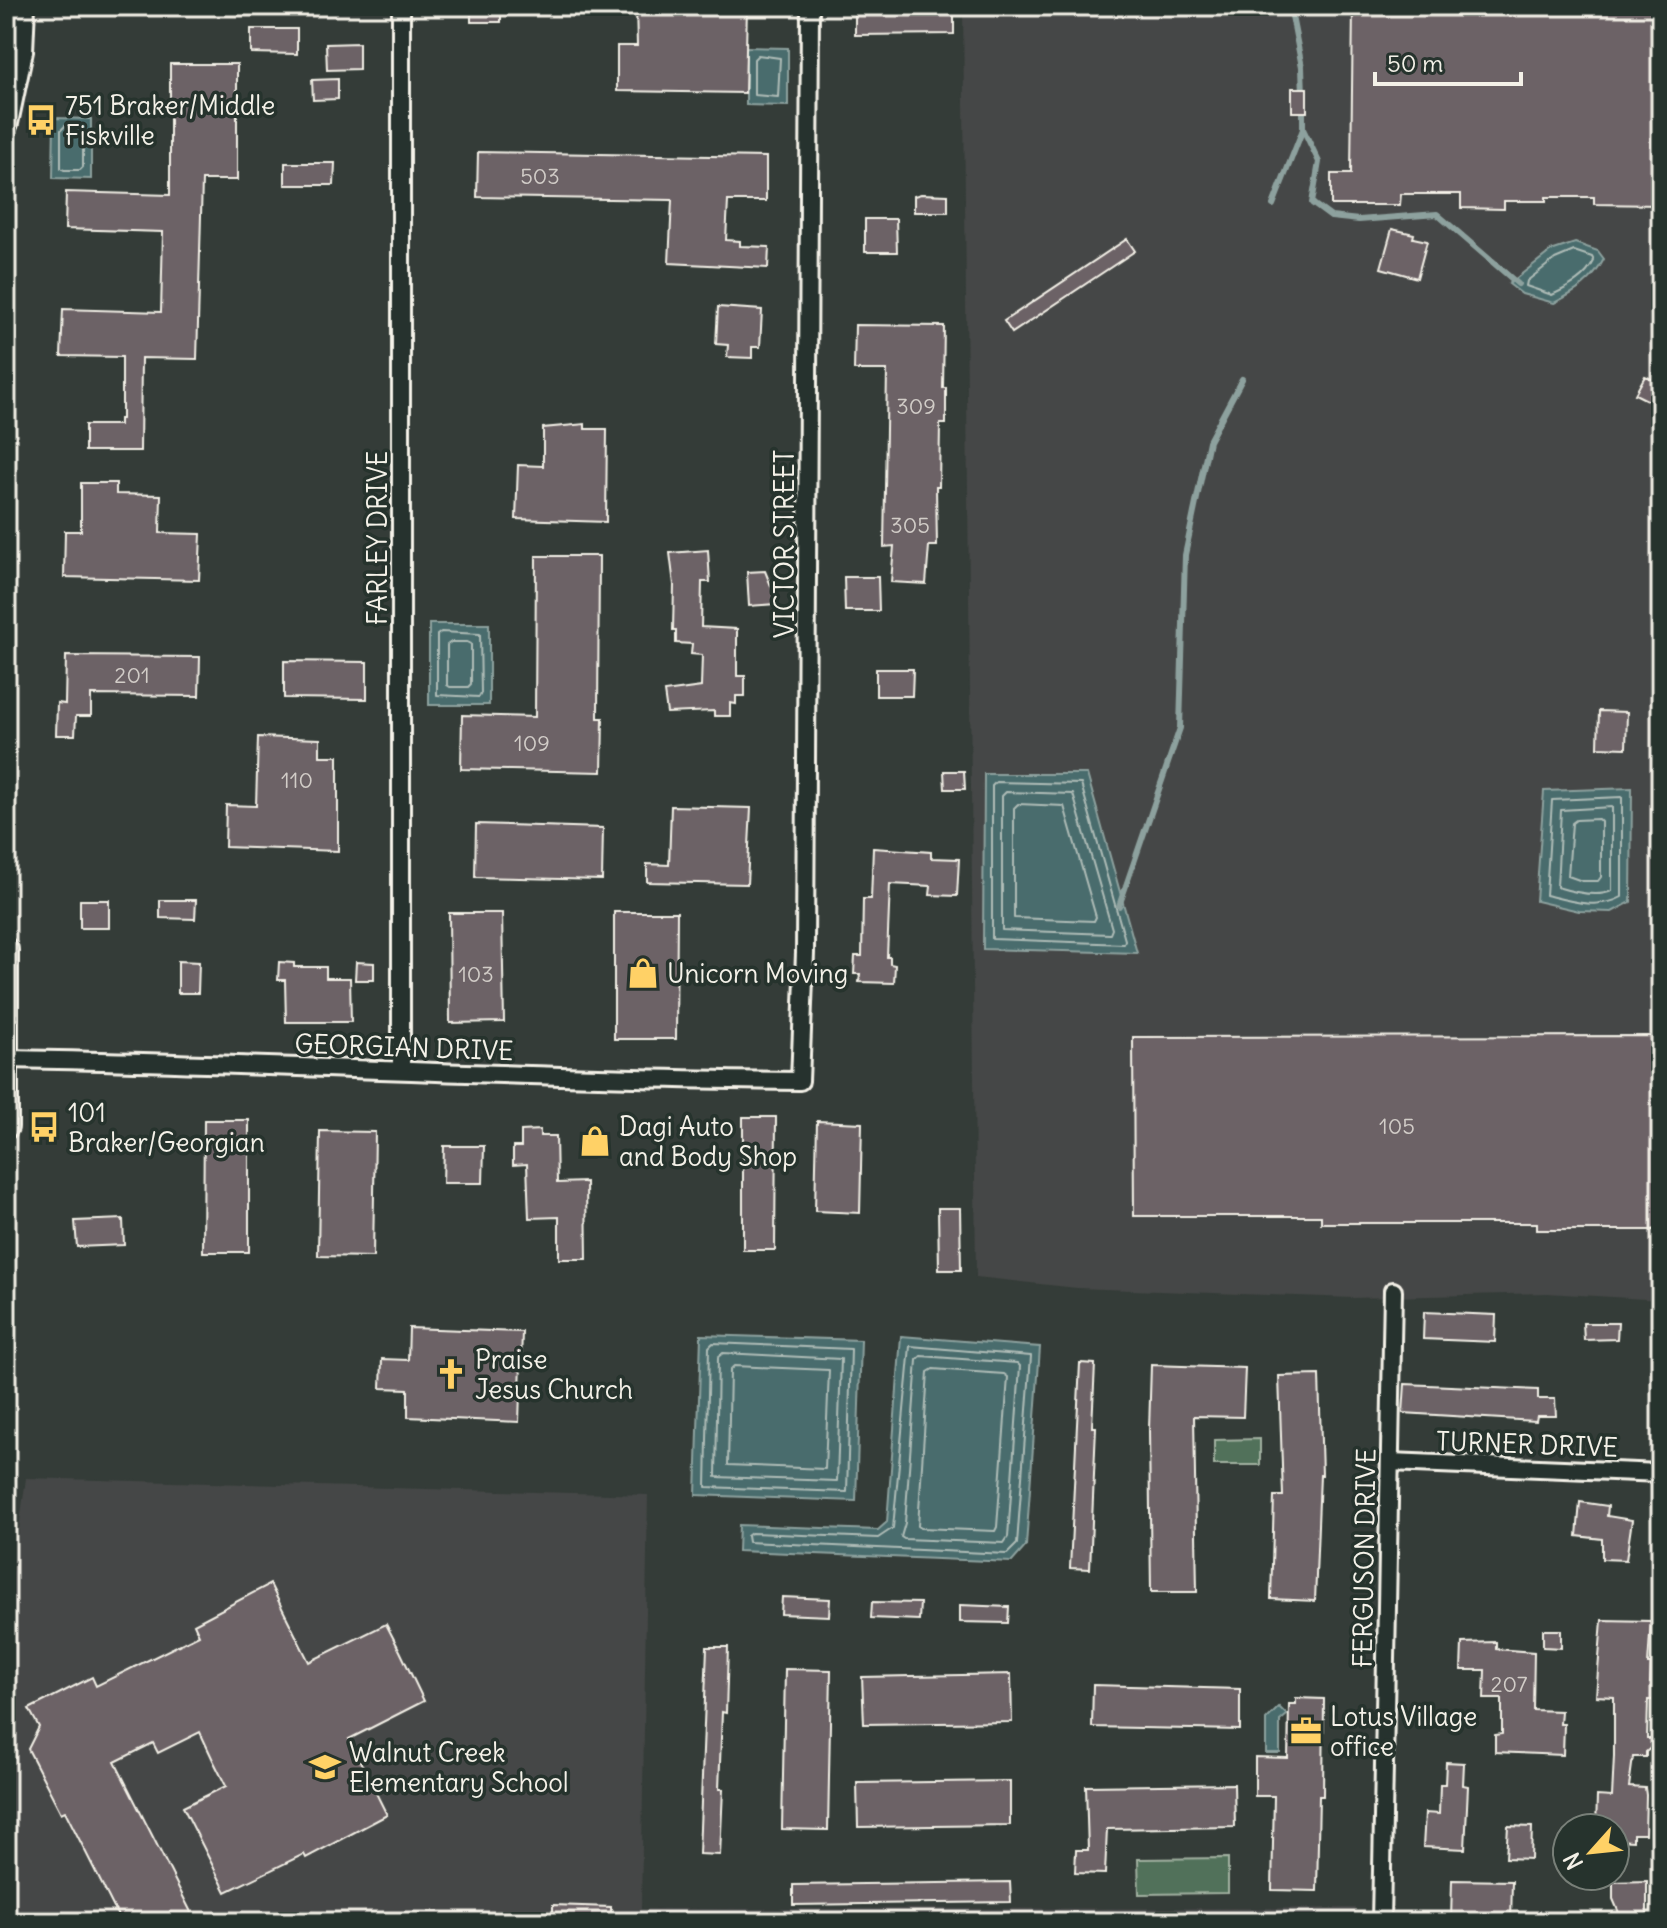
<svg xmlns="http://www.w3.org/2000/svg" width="1667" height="1928" font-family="Delius,sans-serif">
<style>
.built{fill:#454746}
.green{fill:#51715a;stroke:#a2b1a1;stroke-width:2}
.water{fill:#486c6d;stroke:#8da19e;stroke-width:2}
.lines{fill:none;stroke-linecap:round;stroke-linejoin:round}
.shore{stroke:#afbcb7;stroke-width:2}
.stream{stroke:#8da19e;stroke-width:6}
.building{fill:#6c6266;stroke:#f4f1e8;stroke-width:2}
.minor-casing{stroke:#f4f1e8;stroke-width:22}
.secondary-casing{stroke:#f4f1e8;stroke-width:28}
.minor{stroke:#26332d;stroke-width:16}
.secondary{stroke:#26332d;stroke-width:22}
.labels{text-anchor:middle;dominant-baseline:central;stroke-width:7;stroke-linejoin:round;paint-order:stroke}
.number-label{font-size:22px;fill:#d2cdc8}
.poi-label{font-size:26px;fill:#f4f1e8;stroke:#26332d;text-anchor:start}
.street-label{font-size:26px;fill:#f4f1e8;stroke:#26332d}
</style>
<rect width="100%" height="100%" fill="#343c38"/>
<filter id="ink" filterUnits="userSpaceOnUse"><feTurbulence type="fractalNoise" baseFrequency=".0125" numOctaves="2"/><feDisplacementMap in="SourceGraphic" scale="16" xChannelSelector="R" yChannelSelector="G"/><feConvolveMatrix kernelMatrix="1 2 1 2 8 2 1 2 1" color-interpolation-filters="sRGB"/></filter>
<g filter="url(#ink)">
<g class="built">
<polygon points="963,6 1661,6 1661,1300 1547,1293 1353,1298 1077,1288 976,1277"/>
<polygon points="26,1478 648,1495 641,1909 1355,1908 1355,1922 6,1922 6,1624"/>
</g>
<g class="green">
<polygon points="1260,1439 1260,1465 1214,1465 1214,1440"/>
<polygon points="1228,1858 1228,1893 1139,1894 1138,1859"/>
<rect x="462" y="1915" width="68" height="7"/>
</g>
<g class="water">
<polygon points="746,47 788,48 788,106 746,105"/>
<polygon points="54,118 91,119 91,179 53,178"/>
<path d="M 1575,243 L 1598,251 L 1604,259 C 1593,281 1576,292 1554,303 L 1522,294 L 1509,284 L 1551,251 Z"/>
<rect x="429" y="624" width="60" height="81"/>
<polygon points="984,774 1087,774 1137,953 983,949"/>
<polygon points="1632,788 1631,902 1612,912 1579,911 1536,901 1544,791"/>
<polygon points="701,1335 861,1340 856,1501 696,1495"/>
<polygon points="901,1336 1040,1347 1026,1546 1012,1562 738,1551 739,1525 878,1530 887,1522"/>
<polygon points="1279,1707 1287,1715 1280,1721 1280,1753 1266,1753 1266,1720"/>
</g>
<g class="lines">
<g class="shore">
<polygon points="758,55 780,58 778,97 754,95 754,59"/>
<polygon points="65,126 83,129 83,167 80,170 64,170 61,168 61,130"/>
<path d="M 1574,251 L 1592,257 L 1594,261 C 1586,278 1569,287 1552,295 L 1526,286 L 1527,281 L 1555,259 Z"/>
<polygon points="441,632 480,634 481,693 479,697 437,695 437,635"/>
<polygon points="451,642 467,642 471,644 471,684 468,687 450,687 447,685 447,645"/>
<polygon points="996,782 1081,784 1125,940 1124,944 992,939 992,786"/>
<polygon points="1006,792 1073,794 1112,929 1110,934 1002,930 1002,796"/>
<path d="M 1622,797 L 1622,897 C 1599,910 1570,901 1546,895 L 1552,800 Z"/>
<polygon points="1018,804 1064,806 1096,917 1094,921 1014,918 1014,808"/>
<path d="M 1612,807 L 1612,891 C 1596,898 1573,892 1557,887 L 1561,810 Z"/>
<polygon points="1576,820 1598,819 1601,822 1601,877 1598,881 1582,881 1568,876 1572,823"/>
<polygon points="713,1343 851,1349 847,1492 706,1487 709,1347"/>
<polygon points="910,1346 1031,1356 1017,1544 1007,1554 748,1542 747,1536 751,1533 878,1538 893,1528"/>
<polygon points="723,1353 841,1359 837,1481 716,1477 718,1357"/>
<polygon points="921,1356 1017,1363 1020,1366 1008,1537 1004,1543 904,1539 901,1537 905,1523 917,1360"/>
<polygon points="734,1366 829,1370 825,1469 728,1465 730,1370"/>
<polygon points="933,1369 1004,1374 1008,1377 997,1527 995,1531 921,1528 918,1526 928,1372"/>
</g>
<g class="stream">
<polyline points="1290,6 1302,67 1303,95"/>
<polyline points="1303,129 1319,162 1312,203 1331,217 1359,220 1437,214 1518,284"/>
<polyline points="1273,205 1303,129 1303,107"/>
<polyline points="1119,906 1180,728 1185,555 1209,441 1242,379"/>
</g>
</g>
<g class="building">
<rect x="471" y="6" width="30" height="16"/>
<polygon points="636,6 747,6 745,93 617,91 617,46 637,46"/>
<polygon points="855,6 954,6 954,34 855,35"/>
<polygon points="1353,6 1661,8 1661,205 1594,204 1594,197 1546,197 1546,201 1504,201 1504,209 1461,208 1461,194 1401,194 1400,205 1331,205 1331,174 1351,174"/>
<polygon points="251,29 297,29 297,54 251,53"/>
<polygon points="359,43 359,69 327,70 326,44"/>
<polygon points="170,64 237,64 237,180 202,180 197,359 141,358 140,451 85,451 85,425 119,425 119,419 122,419 122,357 61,356 63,309 161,312 163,232 65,229 66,192 170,195"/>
<polygon points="338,79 338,99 313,100 312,80"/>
<rect x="1292" y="88" width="15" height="24"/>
<polygon points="478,152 766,157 766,201 728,201 726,240 740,241 740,246 769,247 768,268 669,263 672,200 477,197"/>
<polygon points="285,163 335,163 334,185 285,185"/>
<polygon points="921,194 948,195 948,212 914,212 914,196"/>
<polygon points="865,219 896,219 897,252 865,252"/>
<polygon points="1392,229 1414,234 1413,238 1427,241 1417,278 1381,268"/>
<polygon points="1127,239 1135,251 1012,333 1004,321"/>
<polygon points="718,307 762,310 760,347 752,347 752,358 727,357 728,345 716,344"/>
<polygon points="855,325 944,326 943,388 946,388 946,424 940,424 939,487 936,487 937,546 929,546 926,584 891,582 894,546 884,547 887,370 854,370"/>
<polygon points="1645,376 1661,383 1653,403 1635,394"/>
<polygon points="585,424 585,429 607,429 606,522 516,519 518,465 543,466 543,428"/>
<polygon points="81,483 116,483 116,494 161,495 160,533 201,534 199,580 64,577 65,531 81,531"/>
<polygon points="708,550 710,582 702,582 701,627 737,629 737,676 745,676 745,696 736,696 736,704 730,703 730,716 714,716 714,711 667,713 664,692 701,687 702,655 691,654 692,644 676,643 676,630 673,630 674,585 670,553"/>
<polygon points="536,556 599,556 598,718 603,718 602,772 461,769 462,715 535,717"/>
<polygon points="765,571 774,593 775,604 749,606 747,572"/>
<polygon points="844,577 878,577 879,611 845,611"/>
<polygon points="66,656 200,657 199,696 91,695 91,716 76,716 75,735 56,735 57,703 65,704"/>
<polygon points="284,661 367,662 367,699 284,698"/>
<polygon points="876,669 913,669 912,696 876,696"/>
<polygon points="1599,711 1627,712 1626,748 1598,747"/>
<polygon points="258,737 320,739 320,756 338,756 338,851 225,847 226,805 256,806"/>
<polygon points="944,771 964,771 965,789 945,789"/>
<polygon points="671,806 751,808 747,884 647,882 647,864 669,865"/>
<polygon points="476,824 603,828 602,880 475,877"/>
<polygon points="873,848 931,852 931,858 959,859 957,896 930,895 931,886 890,884 887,957 890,957 890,964 895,965 894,983 859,982 860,974 854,974 855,956 862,956 863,899 871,899"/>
<rect x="80" y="900" width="29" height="28"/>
<polygon points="160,900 196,900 195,919 160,918"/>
<polygon points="614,912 677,912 676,1039 614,1039"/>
<polygon points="449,913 502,913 504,1022 450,1023"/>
<polygon points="178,961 199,962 198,993 178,993"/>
<polygon points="279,962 294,963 294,967 326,967 326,978 350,978 351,1022 286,1022 285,980 278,980"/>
<polygon points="356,962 374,963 374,980 355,980"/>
<polygon points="1661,1036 1661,1230 1537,1230 1537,1223 1321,1223 1321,1216 1134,1216 1133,1037"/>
<polygon points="743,1117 776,1117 775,1250 743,1250"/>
<polygon points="204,1120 249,1120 249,1252 203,1252"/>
<polygon points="817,1121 862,1123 860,1213 815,1211"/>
<polygon points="540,1130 540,1136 556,1136 557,1183 586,1182 587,1259 559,1259 559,1217 529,1218 527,1164 513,1165 513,1147 521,1147 521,1131"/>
<polygon points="320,1131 375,1132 373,1257 318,1256"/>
<polygon points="586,1137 603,1138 603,1157 587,1157"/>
<polygon points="444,1146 484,1146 483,1183 443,1183"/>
<polygon points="938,1208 960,1208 961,1270 939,1270"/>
<polygon points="123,1219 124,1245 77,1247 75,1221"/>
<polygon points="1424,1312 1496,1315 1495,1342 1423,1339"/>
<polygon points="1583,1323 1618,1323 1617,1339 1584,1340"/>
<polygon points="409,1328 522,1332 519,1422 408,1417 408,1389 381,1388 382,1359 408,1360"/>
<polygon points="1080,1363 1095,1364 1092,1427 1096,1427 1090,1569 1070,1568"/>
<polygon points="1151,1365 1245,1368 1243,1417 1194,1416 1197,1592 1151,1592 1149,1430"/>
<polygon points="1319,1375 1322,1475 1320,1475 1315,1601 1271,1599 1274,1496 1283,1496 1279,1376"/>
<polygon points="1405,1384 1538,1390 1538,1399 1555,1399 1556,1416 1537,1416 1536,1421 1403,1413"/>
<polygon points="1580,1502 1608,1506 1607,1516 1632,1520 1626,1560 1602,1559 1602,1539 1577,1536"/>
<polygon points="270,1584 309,1662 386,1624 400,1651 424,1701 349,1739 387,1815 306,1858 304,1854 226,1892 183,1807 226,1786 213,1760 200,1732 158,1753 153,1743 115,1762 196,1922 121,1922 65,1811 61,1813 28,1749 39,1727 29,1709 92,1677 96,1686 199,1635 194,1624"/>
<polygon points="782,1597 830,1599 829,1616 781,1614"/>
<polygon points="872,1602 920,1603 919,1620 871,1618"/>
<polygon points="960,1605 1009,1607 1008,1623 960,1622"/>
<polygon points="1602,1620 1651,1621 1648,1664 1651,1664 1650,1683 1655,1683 1654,1700 1648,1700 1647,1739 1661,1739 1646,1752 1646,1757 1633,1757 1629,1787 1645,1788 1646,1795 1645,1834 1633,1834 1633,1841 1616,1840 1615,1828 1596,1828 1597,1796 1612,1797 1614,1756 1614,1697 1596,1696"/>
<polygon points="1543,1630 1561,1630 1561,1648 1543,1647"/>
<polygon points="1496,1642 1496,1649 1534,1652 1533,1710 1561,1711 1560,1724 1564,1724 1563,1755 1495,1752 1495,1735 1502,1734 1502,1699 1484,1699 1485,1670 1461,1670 1462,1643"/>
<polygon points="707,1647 728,1647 726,1713 722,1712 719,1789 723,1789 720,1855 699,1854"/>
<polygon points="785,1669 831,1670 828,1830 782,1829"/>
<polygon points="1011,1674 1012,1722 864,1724 862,1677"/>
<polygon points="1093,1685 1240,1689 1240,1730 1092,1727"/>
<polygon points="1296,1698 1324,1699 1323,1796 1319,1796 1317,1891 1272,1890 1274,1796 1255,1796 1255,1757 1288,1758 1289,1704 1296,1704"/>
<polygon points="1446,1762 1464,1763 1463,1785 1468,1786 1465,1849 1423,1847 1425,1813 1439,1814 1440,1784 1445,1784"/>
<polygon points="1010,1781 1010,1825 858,1827 857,1783"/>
<polygon points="1234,1784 1235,1827 1107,1829 1105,1874 1075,1873 1076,1850 1088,1850 1086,1786"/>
<polygon points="1508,1826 1532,1827 1531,1859 1506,1858"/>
<polygon points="1452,1880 1512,1881 1511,1922 1451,1922"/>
<polygon points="1647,1881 1647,1915 1619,1913 1613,1899 1613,1882"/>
<polygon points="1010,1882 1011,1902 793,1905 793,1885"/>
<polygon points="553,1905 611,1907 611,1922 553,1922"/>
</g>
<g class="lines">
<defs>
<g id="minor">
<path d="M 7,1059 C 271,1063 536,1079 800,1081 L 805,953 L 810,6"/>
<polyline points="401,1069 401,6"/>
<polyline points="1390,1462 1661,1473"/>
<polyline points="1381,1922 1393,1291"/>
</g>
<g id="secondary">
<polyline points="6,123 21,51 23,6"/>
<polyline points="6,950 6,1127"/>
</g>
</defs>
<use href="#minor" class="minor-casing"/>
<use href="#secondary" class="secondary-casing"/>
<use href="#minor" class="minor"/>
<use href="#secondary" class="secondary"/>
</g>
</g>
<defs>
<symbol id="bus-bare" viewBox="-9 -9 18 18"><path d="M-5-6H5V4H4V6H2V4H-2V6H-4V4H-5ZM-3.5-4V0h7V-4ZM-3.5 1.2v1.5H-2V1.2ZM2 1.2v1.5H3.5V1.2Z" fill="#ffd166" stroke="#26332d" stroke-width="2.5" paint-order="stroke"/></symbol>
<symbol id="shop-bare" viewBox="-9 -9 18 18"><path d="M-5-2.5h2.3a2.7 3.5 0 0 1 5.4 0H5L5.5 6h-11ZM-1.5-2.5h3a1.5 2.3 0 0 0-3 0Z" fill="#ffd166" stroke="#26332d" stroke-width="2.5" paint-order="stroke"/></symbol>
<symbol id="church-bare" viewBox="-9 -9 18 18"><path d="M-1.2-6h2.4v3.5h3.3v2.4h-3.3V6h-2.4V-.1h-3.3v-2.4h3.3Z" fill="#ffd166" stroke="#26332d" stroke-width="2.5" paint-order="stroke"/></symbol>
<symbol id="office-bare" viewBox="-9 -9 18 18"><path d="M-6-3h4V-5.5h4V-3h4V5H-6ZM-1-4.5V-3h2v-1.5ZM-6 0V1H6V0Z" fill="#ffd166" stroke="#26332d" stroke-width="2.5" paint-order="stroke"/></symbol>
<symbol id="school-bare" viewBox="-9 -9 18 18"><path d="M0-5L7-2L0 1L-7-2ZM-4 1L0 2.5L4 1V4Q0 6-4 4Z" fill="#ffd166" stroke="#26332d" stroke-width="2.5" paint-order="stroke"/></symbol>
</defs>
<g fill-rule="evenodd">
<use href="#bus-bare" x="19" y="98" width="44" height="44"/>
<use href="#shop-bare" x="621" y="951" width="44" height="44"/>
<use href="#bus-bare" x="22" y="1105" width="44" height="44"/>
<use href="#shop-bare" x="573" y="1119" width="44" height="44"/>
<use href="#church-bare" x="429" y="1352" width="44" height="44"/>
<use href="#office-bare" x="1284" y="1709" width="44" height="44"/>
<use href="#school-bare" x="303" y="1745" width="44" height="44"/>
</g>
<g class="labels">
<g class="number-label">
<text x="540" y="176">503</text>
<text x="916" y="406">309</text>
<text x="910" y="525">305</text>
<text x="132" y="675">201</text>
<text x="532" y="743">109</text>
<text x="297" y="780">110</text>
<text x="476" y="974">103</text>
<text x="1397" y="1126">105</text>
<text x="1509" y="1684">207</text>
</g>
<g class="poi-label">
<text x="65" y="105">751 Braker/Middle<tspan x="65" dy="30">Fiskville</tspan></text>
<text x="667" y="973">Unicorn Moving</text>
<text x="68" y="1112">101<tspan x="68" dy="30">Braker/Georgian</tspan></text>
<text x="619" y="1126">Dagi Auto<tspan x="619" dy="30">and Body Shop</tspan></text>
<text x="475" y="1359">Praise<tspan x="475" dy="30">Jesus Church</tspan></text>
<text x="1330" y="1716">Lotus Village<tspan x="1330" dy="30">office</tspan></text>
<text x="349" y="1752">Walnut Creek<tspan x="349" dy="30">Elementary School</tspan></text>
</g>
<g class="street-label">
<text transform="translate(377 538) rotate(-90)">FARLEY DRIVE</text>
<text transform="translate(784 544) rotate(-90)">VICTOR STREET</text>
<text transform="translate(404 1047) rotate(2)">GEORGIAN DRIVE</text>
<text transform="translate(1527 1444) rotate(2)">TURNER DRIVE</text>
<text transform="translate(1364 1558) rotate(-89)">FERGUSON DRIVE</text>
</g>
</g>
<rect width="1667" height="1928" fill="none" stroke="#26332d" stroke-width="32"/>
<rect x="16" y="16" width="1635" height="1896" fill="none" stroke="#f4f1e8" stroke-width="3" filter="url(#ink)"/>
<g transform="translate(1591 1852) rotate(243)"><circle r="38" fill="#26332d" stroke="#787f78" stroke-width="2"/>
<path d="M0-6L14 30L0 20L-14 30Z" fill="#ffd166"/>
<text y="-12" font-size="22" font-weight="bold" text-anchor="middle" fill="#f4f1e8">N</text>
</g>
<path d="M1375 72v12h146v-12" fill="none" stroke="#f4f1e8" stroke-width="4"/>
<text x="1387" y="72" font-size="24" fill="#f4f1e8" stroke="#26332d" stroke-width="6" paint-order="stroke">50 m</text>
</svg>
